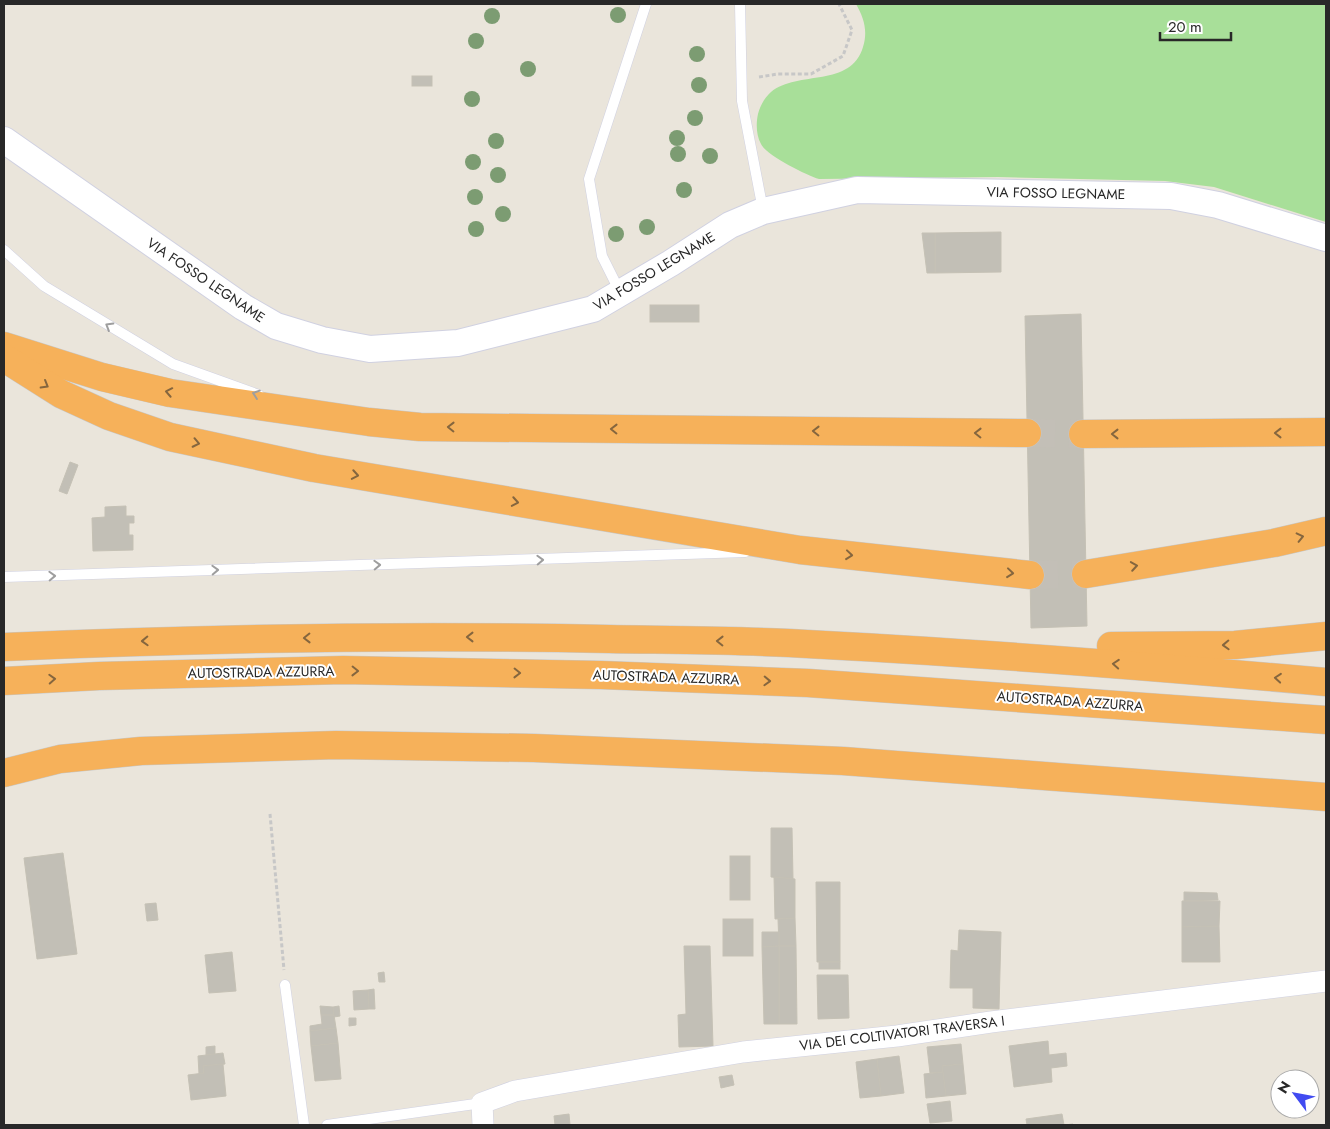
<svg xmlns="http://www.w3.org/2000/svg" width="1330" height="1129" font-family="Jost,sans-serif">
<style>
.green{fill:#a8df99}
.building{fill:#c2bfb6;stroke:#c5c1b5}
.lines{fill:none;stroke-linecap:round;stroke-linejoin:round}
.motorway-tunnel{stroke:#c3bfb7;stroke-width:28;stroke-dasharray:28 14;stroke-linecap:butt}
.service-casing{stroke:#d0d1e1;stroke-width:11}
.minor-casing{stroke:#d0d1e1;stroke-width:22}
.tertiary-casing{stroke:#d0d1e1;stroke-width:28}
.motorway-casing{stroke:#c7c7c7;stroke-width:29}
.path{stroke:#c7c7c7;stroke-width:3;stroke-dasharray:4 2.5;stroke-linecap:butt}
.service{stroke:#fff;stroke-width:10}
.minor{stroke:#fff;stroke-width:21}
.tertiary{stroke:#fff;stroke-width:26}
.motorway{stroke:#f6b15a;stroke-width:28}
.tree{fill:#7c9c72}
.oneway{stroke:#9e9e9e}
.oneway2{stroke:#85663e}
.labels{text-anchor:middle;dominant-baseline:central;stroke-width:4;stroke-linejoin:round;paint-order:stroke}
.street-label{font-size:14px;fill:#282828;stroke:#fff}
</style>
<rect width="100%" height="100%" fill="#eae5db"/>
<path class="green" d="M 856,4 L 1326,4 L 1326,222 L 1214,187 L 1165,181 L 998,177 L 819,179 C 806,175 766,155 761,144 C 756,135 756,123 758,114 C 760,106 765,97 771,92 C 798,70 851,88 863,47 C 868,31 864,18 856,4 Z"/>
<g class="building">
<rect x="412" y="76" width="20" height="10"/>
<polygon points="1001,232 1001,272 935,273 935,233"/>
<polygon points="922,233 935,233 935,273 927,273"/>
<rect x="650" y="305" width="49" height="17"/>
<polygon points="1081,314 1087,626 1031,628 1025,316"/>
<polygon points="70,462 78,465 67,494 59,491"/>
<polygon points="126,506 126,516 134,516 134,523 129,523 129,535 133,535 133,550 93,551 92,518 105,517 105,507"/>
<polygon points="771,828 792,828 793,879 771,877"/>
<polygon points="63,853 77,954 37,959 24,858"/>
<rect x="730" y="856" width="20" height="44"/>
<polygon points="774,877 795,879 795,918 775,919"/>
<polygon points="816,882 840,882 840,962 817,962"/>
<polygon points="1184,892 1217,893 1218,900 1184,901"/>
<polygon points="1182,901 1220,901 1219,926 1182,927"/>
<polygon points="156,903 158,920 147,921 145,904"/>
<polygon points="795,918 796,946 779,946 778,919"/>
<rect x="723" y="919" width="30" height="37"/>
<polygon points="1219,926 1220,962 1182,962 1182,927"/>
<polygon points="959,930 1001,932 999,1009 973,1008 973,988 950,988 951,950 958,951"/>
<polygon points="762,932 779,932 779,946 762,947"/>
<polygon points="684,946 710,946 713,1046 679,1047 678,1015 686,1014"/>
<polygon points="779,946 796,946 797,1024 779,1024"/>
<polygon points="779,946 779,1024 764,1024 762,947"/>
<polygon points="232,952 236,991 209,993 205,955"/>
<rect x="819" y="962" width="21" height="7"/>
<polygon points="384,972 385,982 379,982 378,973"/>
<polygon points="817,975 848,975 849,1018 818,1019"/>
<polygon points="374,989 375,1009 369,1009 368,990"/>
<polygon points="368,990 369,1009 354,1010 353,991"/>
<polygon points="320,1006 333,1007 334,1015 321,1015"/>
<polygon points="339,1006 340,1016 334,1017 333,1007"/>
<polygon points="321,1015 334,1015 336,1028 310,1031 310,1026 322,1024"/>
<polygon points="349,1018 356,1018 356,1025 349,1026"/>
<polygon points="336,1028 338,1043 311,1046 310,1031"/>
<polygon points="1048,1041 1049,1055 1066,1053 1067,1066 1051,1068 1052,1082 1014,1087 1009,1046"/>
<polygon points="338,1043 341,1079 315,1081 311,1046"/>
<polygon points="961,1044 963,1064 942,1066 943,1072 930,1073 927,1047"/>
<polygon points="215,1046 215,1054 206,1055 206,1047"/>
<polygon points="223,1053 225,1064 203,1066 204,1073 199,1074 198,1056"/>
<polygon points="899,1056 904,1093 881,1096 877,1059"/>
<polygon points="877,1059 881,1096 860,1098 856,1062"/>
<polygon points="223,1064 226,1096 191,1100 188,1075 204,1073 203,1066"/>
<polygon points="963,1064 966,1094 946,1096 942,1066"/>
<polygon points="943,1072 946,1096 926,1098 924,1074"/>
<polygon points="732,1075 734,1085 721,1088 719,1077"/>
<polygon points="950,1101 952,1121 930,1123 927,1104"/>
<polygon points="569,1114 570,1125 555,1125 554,1116"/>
<polygon points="1062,1114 1064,1125 1073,1124 1073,1125 1027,1125 1026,1119"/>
</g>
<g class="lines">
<g class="motorway-tunnel">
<polyline points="1027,433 1083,434"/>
<polyline points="1030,575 1086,574"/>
</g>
<defs>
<g id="service">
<polyline points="740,4 742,101 763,210"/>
<polyline points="4,250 44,286 173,364 259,395"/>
<polyline points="620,292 602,256 589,179 646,4"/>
<polyline points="4,577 745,552"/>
<polyline points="285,985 304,1125"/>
<polyline points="327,1125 482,1103"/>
</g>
<polyline id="minor" points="483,1125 482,1103 515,1091 743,1052 897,1036 991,1022 1326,981"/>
<polyline id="tertiary" points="4,140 243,307 276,326 322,340 370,349 458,343 593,309 671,263 730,225 763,211 857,190 1171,196 1218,205 1326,238"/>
<g id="motorway">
<polyline points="4,346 102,377 170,393 369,422 420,427 1027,433"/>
<polyline points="4,358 61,394 109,416 170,437 314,468 800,550 1030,575"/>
<polyline points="1083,434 1326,432"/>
<polyline points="1086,574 1274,543 1326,531"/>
<polyline points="1111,646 1235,645 1326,636"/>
<path d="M 4,647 C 206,638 407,635 609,639 C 669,640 729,640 789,643 C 968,652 1147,666 1326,682"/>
<polyline points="4,681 99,676 343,670 601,675 808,683 1326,720"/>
<polyline points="4,773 60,759 141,751 336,745 534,748 843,761 1326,797"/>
</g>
</defs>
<use href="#service" class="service-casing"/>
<use href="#minor" class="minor-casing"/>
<use href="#tertiary" class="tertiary-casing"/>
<use href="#motorway" class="motorway-casing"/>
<g class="path">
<polyline points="759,77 778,74 811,74 843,56 852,30 839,4"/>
<polyline points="270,814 284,970"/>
</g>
<use href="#service" class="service"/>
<use href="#minor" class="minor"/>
<use href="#tertiary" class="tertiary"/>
<use href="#motorway" class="motorway"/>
</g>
<g class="tree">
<circle cx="618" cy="15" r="8"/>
<circle cx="492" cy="16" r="8"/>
<circle cx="476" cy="41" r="8"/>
<circle cx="697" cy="54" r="8"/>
<circle cx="528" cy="69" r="8"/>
<circle cx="699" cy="85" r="8"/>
<circle cx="472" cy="99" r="8"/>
<circle cx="695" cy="118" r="8"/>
<circle cx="677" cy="138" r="8"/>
<circle cx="496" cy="141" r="8"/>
<circle cx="678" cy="154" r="8"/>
<circle cx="710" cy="156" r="8"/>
<circle cx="473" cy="162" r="8"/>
<circle cx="498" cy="175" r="8"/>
<circle cx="684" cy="190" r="8"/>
<circle cx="475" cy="197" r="8"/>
<circle cx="503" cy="214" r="8"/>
<circle cx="647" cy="227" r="8"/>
<circle cx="476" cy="229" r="8"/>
<circle cx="616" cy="234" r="8"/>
</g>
<defs><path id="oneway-chevron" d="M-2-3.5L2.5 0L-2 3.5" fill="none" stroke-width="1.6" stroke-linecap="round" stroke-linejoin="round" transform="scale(1.25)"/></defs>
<g class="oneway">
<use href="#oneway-chevron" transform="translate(109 326) rotate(-149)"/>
<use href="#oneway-chevron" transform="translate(256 394) rotate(-161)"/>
<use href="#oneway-chevron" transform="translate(540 560) rotate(-2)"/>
<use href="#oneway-chevron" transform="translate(377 565) rotate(-2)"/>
<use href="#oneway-chevron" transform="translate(215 570) rotate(-2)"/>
<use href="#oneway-chevron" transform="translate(52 576) rotate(-2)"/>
</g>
<g class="oneway2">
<use href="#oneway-chevron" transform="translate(45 385) rotate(30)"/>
<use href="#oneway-chevron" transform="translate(169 392) rotate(-169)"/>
<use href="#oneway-chevron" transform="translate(451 427) rotate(-179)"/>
<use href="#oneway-chevron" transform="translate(614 429) rotate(-179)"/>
<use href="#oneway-chevron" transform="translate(816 431) rotate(-179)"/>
<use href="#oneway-chevron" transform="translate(978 433) rotate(-179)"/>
<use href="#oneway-chevron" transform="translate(1278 433) rotate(180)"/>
<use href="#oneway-chevron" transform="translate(1115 434) rotate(180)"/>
<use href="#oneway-chevron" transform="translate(196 443) rotate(12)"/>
<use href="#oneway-chevron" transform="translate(355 475) rotate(10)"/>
<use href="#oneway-chevron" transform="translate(515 502) rotate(10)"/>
<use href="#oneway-chevron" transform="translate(1300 537) rotate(-13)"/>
<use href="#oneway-chevron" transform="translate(849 555) rotate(6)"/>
<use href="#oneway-chevron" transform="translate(1134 566) rotate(-9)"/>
<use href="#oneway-chevron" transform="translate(1010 573) rotate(6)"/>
<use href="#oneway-chevron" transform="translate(470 637) rotate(180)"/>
<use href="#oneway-chevron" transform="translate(307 638) rotate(179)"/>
<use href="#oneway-chevron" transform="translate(145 641) rotate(178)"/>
<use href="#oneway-chevron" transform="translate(720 641) rotate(-179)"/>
<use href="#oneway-chevron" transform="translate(1226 645) rotate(178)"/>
<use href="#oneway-chevron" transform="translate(1116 664) rotate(-176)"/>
<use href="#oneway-chevron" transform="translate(355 671) rotate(1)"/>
<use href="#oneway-chevron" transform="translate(517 673) rotate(1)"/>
<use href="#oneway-chevron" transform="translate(1278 678) rotate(-175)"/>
<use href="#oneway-chevron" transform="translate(52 679) rotate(-3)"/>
<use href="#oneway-chevron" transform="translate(767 681) rotate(2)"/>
</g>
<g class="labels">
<g class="street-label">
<text transform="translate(1056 193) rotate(1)">VIA FOSSO LEGNAME</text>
<text transform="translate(654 271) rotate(-31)">VIA FOSSO LEGNAME</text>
<text transform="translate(206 280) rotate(34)">VIA FOSSO LEGNAME</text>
<text transform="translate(261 672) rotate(-1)">AUTOSTRADA AZZURRA</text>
<text transform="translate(666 677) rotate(2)">AUTOSTRADA AZZURRA</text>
<text transform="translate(1070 701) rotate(4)">AUTOSTRADA AZZURRA</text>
<text transform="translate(902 1033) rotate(-7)">VIA DEI COLTIVATORI TRAVERSA I</text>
</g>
</g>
<rect width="1330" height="1129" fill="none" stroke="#282828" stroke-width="10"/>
<g transform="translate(1295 1094) rotate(302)"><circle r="24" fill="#ffffff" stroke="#a9a9a9"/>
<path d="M0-4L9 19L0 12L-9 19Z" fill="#414bf1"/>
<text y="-8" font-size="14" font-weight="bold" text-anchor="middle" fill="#282828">N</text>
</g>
<path d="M1160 32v8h71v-8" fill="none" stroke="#282828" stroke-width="2.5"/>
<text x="1168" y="32" font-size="15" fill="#282828" stroke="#ffffff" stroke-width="4" paint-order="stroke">20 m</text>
</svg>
